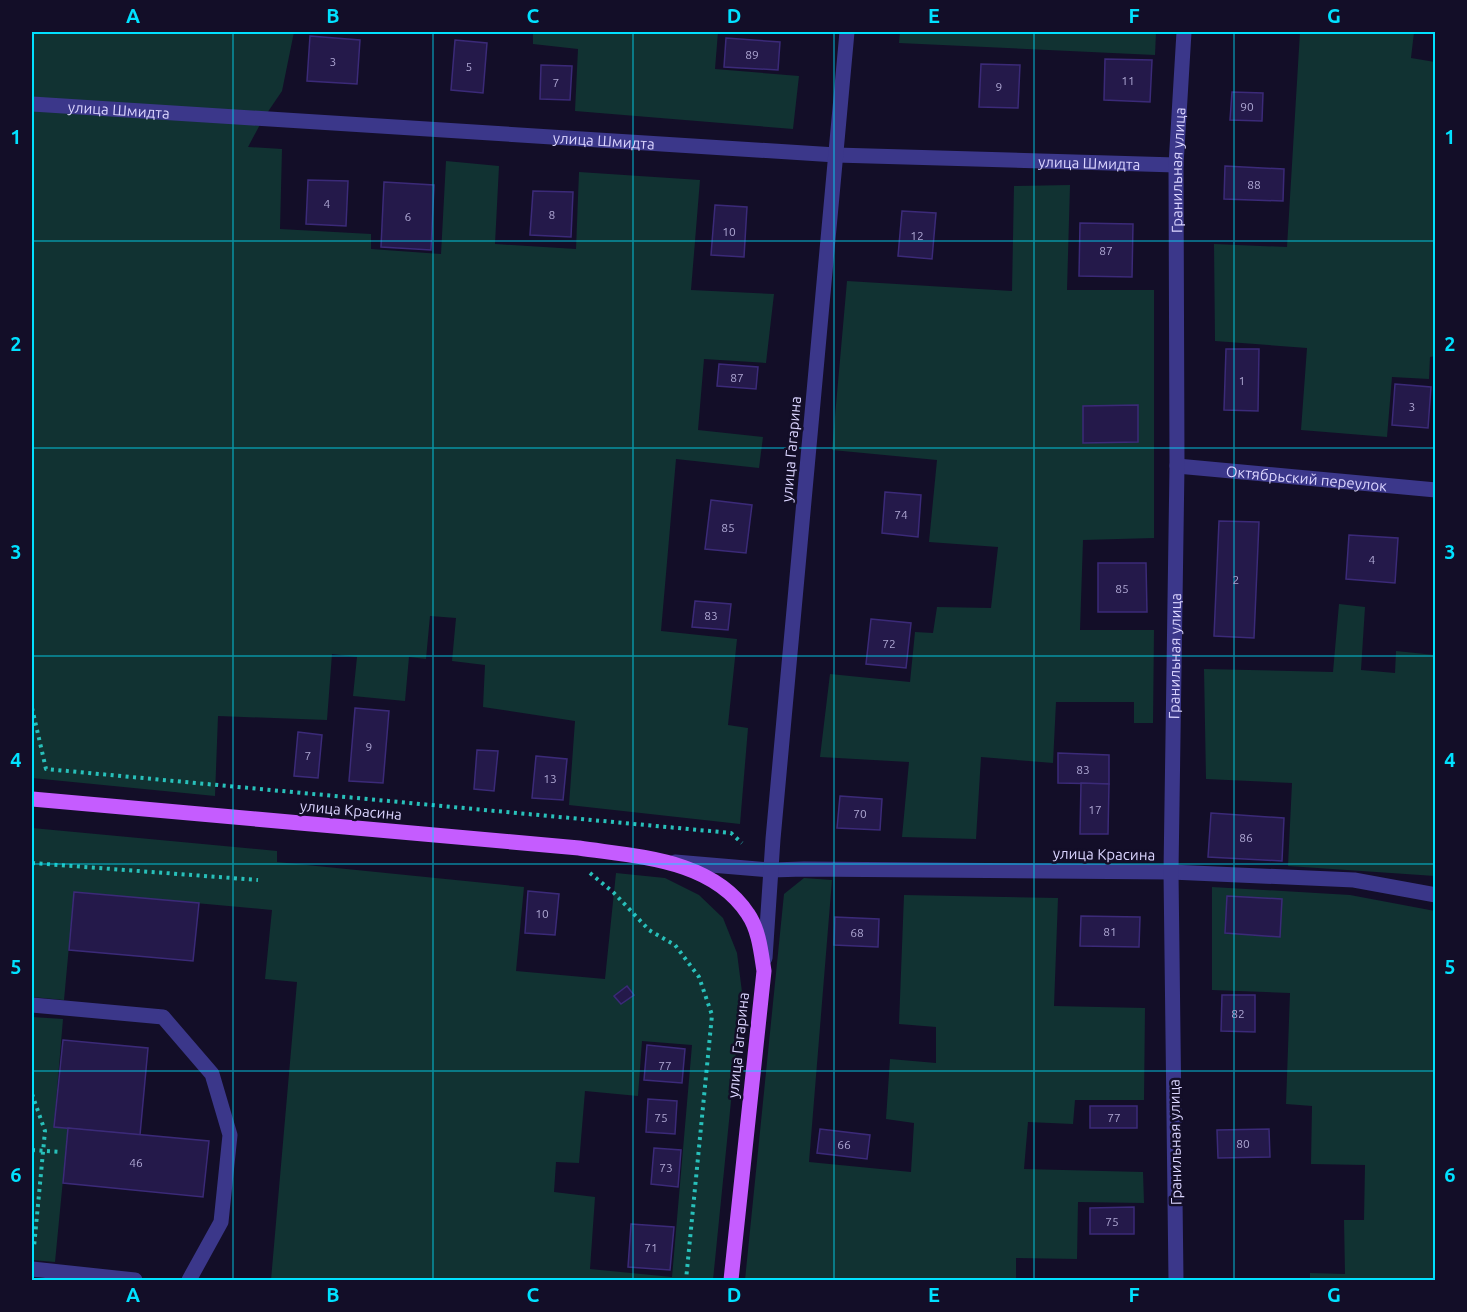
<svg xmlns="http://www.w3.org/2000/svg" width="1467" height="1312" font-family="Ubuntu,sans-serif">
<style>
.green{fill:#113232;fill-rule:evenodd}
.building{fill:#24194a;stroke:#3b2a78;stroke-width:1.5}
.lines{fill:none;stroke-linecap:round;stroke-linejoin:round}
.path{stroke:#28c0ba;stroke-width:4;stroke-dasharray:3 4.5;stroke-linecap:butt}
.minor{stroke:#3b378a;stroke-width:15}
.major{stroke:#c55cff;stroke-width:15}
.grid{fill:none;stroke:#01e1ff;stroke-width:1.5;stroke-opacity:0.55}
.labels{text-anchor:middle;dominant-baseline:central;stroke-width:5;stroke-linejoin:round;paint-order:stroke}
.number-label{font-size:12px;fill:#ada6d2}
.street-label{font-size:15px;fill:#dbd5ff;stroke:#130e28}
.neatline{fill:none;stroke:#01e1ff;stroke-width:2}
.grid-label{font-size:20px;text-anchor:middle;font-weight:bold;fill:#01e1ff}
</style>
<rect width="100%" height="100%" fill="#130e28"/>
<g class="green">
<polygon points="32,32 294,32 282,91 263,119 248,147 282,149 280,229 371,234 371,249 441,254 446,161 499,166 495,244 576,249 579,172 700,180 691,290 774,294 766,363 704,359 698,430 763,437 759,468 676,459 661,631 737,639 728,725 748,728 740,824 569,805 575,721 483,707 485,665 452,661 456,618 430,616 426,659 409,657 405,701 353,696 357,657 332,654 327,720 218,716 215,796 32,778"/>
<polygon points="533,32 718,32 715,69 799,76 793,129 575,111 578,49 533,44"/>
<polygon points="900,32 1156,32 1155,55 899,43"/>
<polygon points="1300,32 1414,32 1411,58 1435,62 1435,356 1430,357 1429,379 1392,377 1387,437 1301,430 1307,348 1215,341 1214,244 1287,247"/>
<polygon points="1070,185 1067,290 1154,290 1154,538 1083,540 1080,630 1154,630 1153,723 1134,723 1134,702 1056,702 1053,763 981,757 976,839 902,837 909,762 820,757 830,674 910,682 915,632 933,633 937,607 991,608 998,547 929,542 937,460 832,450 847,281 1012,291 1014,186"/>
<polygon points="1339,604 1365,607 1361,670 1395,673 1396,651 1435,655 1435,876 1288,866 1292,783 1206,779 1204,669 1333,672"/>
<path d="M 32,828 L 277,851 L 277,862 L 524,887 L 516,971 L 605,979 L 616,873 L 665,878 L 699,895 L 723,918 L 737,953 L 742,992 L 713,1280 L 271,1280 L 297,982 L 265,979 L 272,910 L 74,892 L 64,1000 L 32,997 ZM 642,1041 L 692,1045 L 672,1277 L 590,1269 L 595,1197 L 554,1192 L 556,1162 L 579,1163 L 585,1091 L 638,1096 Z"/>
<polygon points="804,878 832,880 809,1162 911,1172 914,1123 886,1119 890,1059 936,1063 936,1027 899,1024 904,895 1058,898 1054,1006 1145,1008 1144,1100 1075,1100 1073,1124 1028,1122 1024,1169 1143,1172 1144,1203 1078,1202 1077,1259 1016,1258 1016,1280 745,1280 784,894"/>
<polygon points="1212,887 1350,895 1435,911 1435,1280 1310,1280 1310,1273 1345,1274 1344,1220 1364,1220 1365,1165 1311,1164 1312,1106 1286,1104 1290,993 1212,990"/>
<polygon points="32,1017 63,1019 54,1126 68,1128 55,1262 32,1260"/>
</g>
<g class="building">
<polygon points="310,36 360,40 357,84 307,81"/>
<polygon points="726,38 780,42 778,70 724,67"/>
<polygon points="455,40 487,43 483,93 451,90"/>
<polygon points="1105,59 1152,60 1150,102 1104,100"/>
<polygon points="981,64 1020,65 1018,108 979,107"/>
<polygon points="541,65 572,66 570,100 540,99"/>
<polygon points="1232,92 1263,93 1262,121 1230,120"/>
<polygon points="1225,166 1284,169 1283,201 1224,199"/>
<polygon points="308,180 348,181 346,226 306,224"/>
<polygon points="384,182 434,185 431,250 381,247"/>
<polygon points="533,191 573,192 571,237 530,235"/>
<polygon points="715,205 747,207 744,257 711,255"/>
<polygon points="902,211 936,213 932,259 898,256"/>
<polygon points="1080,223 1133,224 1132,277 1079,276"/>
<polygon points="1226,349 1259,349 1258,411 1224,410"/>
<polygon points="719,364 758,367 756,389 717,386"/>
<polygon points="1395,384 1431,387 1428,428 1392,425"/>
<polygon points="1138,405 1138,442 1083,443 1083,406"/>
<polygon points="885,492 921,495 918,537 882,533"/>
<polygon points="711,500 752,505 746,553 705,549"/>
<polygon points="1219,521 1259,522 1254,638 1214,636"/>
<polygon points="1349,535 1398,538 1395,583 1346,579"/>
<polygon points="1098,563 1146,563 1147,612 1098,612"/>
<polygon points="695,601 731,604 728,630 692,627"/>
<polygon points="871,619 911,623 906,668 866,664"/>
<polygon points="355,708 389,711 383,783 349,781"/>
<polygon points="298,732 322,735 318,778 294,776"/>
<polygon points="477,750 498,751 494,791 474,789"/>
<polygon points="1058,753 1109,755 1109,784 1058,783"/>
<polygon points="536,756 567,759 563,800 532,798"/>
<polygon points="1081,783 1109,784 1108,834 1080,834"/>
<polygon points="840,796 882,799 880,830 837,828"/>
<polygon points="1211,813 1284,818 1282,861 1208,857"/>
<polygon points="528,891 559,894 555,935 525,933"/>
<polygon points="74,892 199,903 193,961 69,950"/>
<polygon points="1227,896 1282,899 1280,937 1225,933"/>
<polygon points="1081,916 1140,917 1139,947 1080,946"/>
<polygon points="835,917 879,919 878,947 834,945"/>
<polygon points="627,986 634,995 621,1004 614,996"/>
<polygon points="1222,995 1255,995 1255,1032 1221,1031"/>
<polygon points="63,1040 148,1048 140,1135 54,1127"/>
<polygon points="647,1045 685,1049 682,1083 644,1080"/>
<polygon points="648,1099 677,1101 675,1134 646,1132"/>
<rect x="1090" y="1106" width="47" height="22"/>
<polygon points="68,1128 209,1141 203,1197 63,1183"/>
<polygon points="820,1129 870,1135 867,1159 817,1153"/>
<polygon points="1269,1129 1270,1157 1218,1158 1217,1130"/>
<polygon points="654,1148 681,1150 678,1187 651,1184"/>
<polygon points="1134,1207 1134,1234 1090,1234 1090,1208"/>
<polygon points="631,1224 674,1227 670,1270 628,1267"/>
</g>
<g class="lines">
<g class="path">
<polyline points="32,708 46,769 731,833 742,843"/>
<polyline points="32,863 258,880"/>
<polyline points="590,873 614,893 649,930 675,945 699,977 712,1015 686,1280"/>
<polyline points="32,1094 45,1131 34,1247"/>
<polyline points="32,1150 60,1152"/>
</g>
<g class="minor">
<path id="s1" d="M 32,104 L 836,155 L 1176,165"/>
<path id="s2" d="M 1177,466 L 1436,490"/>
<polyline points="675,862 771,870 804,869 1171,872 1354,880 1436,895"/>
<polyline points="765,958 773,839 847,32"/>
<polyline points="32,1005 163,1017 212,1074 230,1135 221,1222 189,1280"/>
<polyline points="32,1269 135,1280"/>
<path id="s3" d="M 1176,1280 L 1171,872 L 1177,466 L 1176,165 L 1184,32"/>
</g>
<path class="major" d="M 32,799 L 579,848 C 638,857 712,859 748,914 C 759,930 761,952 764,971 L 731,1280"/>
</g>
<path class="grid" d="M 233,32 L 233,1280M 433,32 L 433,1280M 633,32 L 633,1280M 834,32 L 834,1280M 1034,32 L 1034,1280M 1234,32 L 1234,1280M 32,241 L 1436,241M 32,448 L 1436,448M 32,656 L 1436,656M 32,864 L 1436,864M 32,1071 L 1436,1071"/>
<g class="labels">
<g class="number-label">
<text x="752" y="54">89</text>
<text x="333" y="61">3</text>
<text x="469" y="66">5</text>
<text x="1128" y="80">11</text>
<text x="556" y="82">7</text>
<text x="999" y="86">9</text>
<text x="1247" y="106">90</text>
<text x="1254" y="184">88</text>
<text x="327" y="203">4</text>
<text x="552" y="214">8</text>
<text x="408" y="216">6</text>
<text x="729" y="231">10</text>
<text x="917" y="235">12</text>
<text x="1106" y="250">87</text>
<text x="737" y="377">87</text>
<text x="1242" y="380">1</text>
<text x="1412" y="406">3</text>
<text x="901" y="514">74</text>
<text x="728" y="527">85</text>
<text x="1372" y="559">4</text>
<text x="1236" y="579">2</text>
<text x="1122" y="588">85</text>
<text x="711" y="615">83</text>
<text x="889" y="643">72</text>
<text x="369" y="746">9</text>
<text x="308" y="755">7</text>
<text x="1083" y="769">83</text>
<text x="550" y="778">13</text>
<text x="1095" y="809">17</text>
<text x="860" y="813">70</text>
<text x="1246" y="837">86</text>
<text x="542" y="913">10</text>
<text x="1110" y="931">81</text>
<text x="857" y="932">68</text>
<text x="1238" y="1013">82</text>
<text x="665" y="1065">77</text>
<text x="661" y="1117">75</text>
<text x="1114" y="1117">77</text>
<text x="1243" y="1143">80</text>
<text x="844" y="1144">66</text>
<text x="136" y="1162">46</text>
<text x="666" y="1167">73</text>
<text x="1112" y="1221">75</text>
<text x="651" y="1247">71</text>
</g>
<g class="street-label">
<text stroke="none"><textPath href="#s1" startOffset="87">улица Шмидта</textPath></text>
<text stroke="none"><textPath href="#s1" startOffset="573">улица Шмидта</textPath></text>
<text stroke="none"><textPath href="#s1" startOffset="1059">улица Шмидта</textPath></text>
<text stroke="none"><textPath href="#s3" startOffset="1110">Гранильная улица</textPath></text>
<text transform="translate(791 449) rotate(-85)">улица Гагарина</text>
<text stroke="none"><textPath href="#s2" startOffset="130">Октябрьский переулок</textPath></text>
<text stroke="none"><textPath href="#s3" startOffset="624">Гранильная улица</textPath></text>
<text transform="translate(351 810) rotate(5)">улица Красина</text>
<text transform="translate(1104 854) rotate(1)">улица Красина</text>
<text transform="translate(738 1045) rotate(-84)">улица Гагарина</text>
<text transform="translate(1175 1142) rotate(-91)">Гранильная улица</text>
</g>
</g>
<rect width="1467" height="1312" fill="none" stroke="#130e28" stroke-width="66"/>
<rect x="33" y="33" width="1401" height="1246" class="neatline"/>
<g class="grid-label">
<text x="133" y="23">A</text>
<text x="333" y="23">B</text>
<text x="533" y="23">C</text>
<text x="734" y="23">D</text>
<text x="934" y="23">E</text>
<text x="1134" y="23">F</text>
<text x="1334" y="23">G</text>
<text x="16" y="144">1</text>
<text x="1450" y="144">1</text>
<text x="16" y="351">2</text>
<text x="1450" y="351">2</text>
<text x="16" y="559">3</text>
<text x="1450" y="559">3</text>
<text x="16" y="767">4</text>
<text x="1450" y="767">4</text>
<text x="16" y="974">5</text>
<text x="1450" y="974">5</text>
<text x="16" y="1182">6</text>
<text x="1450" y="1182">6</text>
<text x="133" y="1302">A</text>
<text x="333" y="1302">B</text>
<text x="533" y="1302">C</text>
<text x="734" y="1302">D</text>
<text x="934" y="1302">E</text>
<text x="1134" y="1302">F</text>
<text x="1334" y="1302">G</text>
</g>
</svg>
